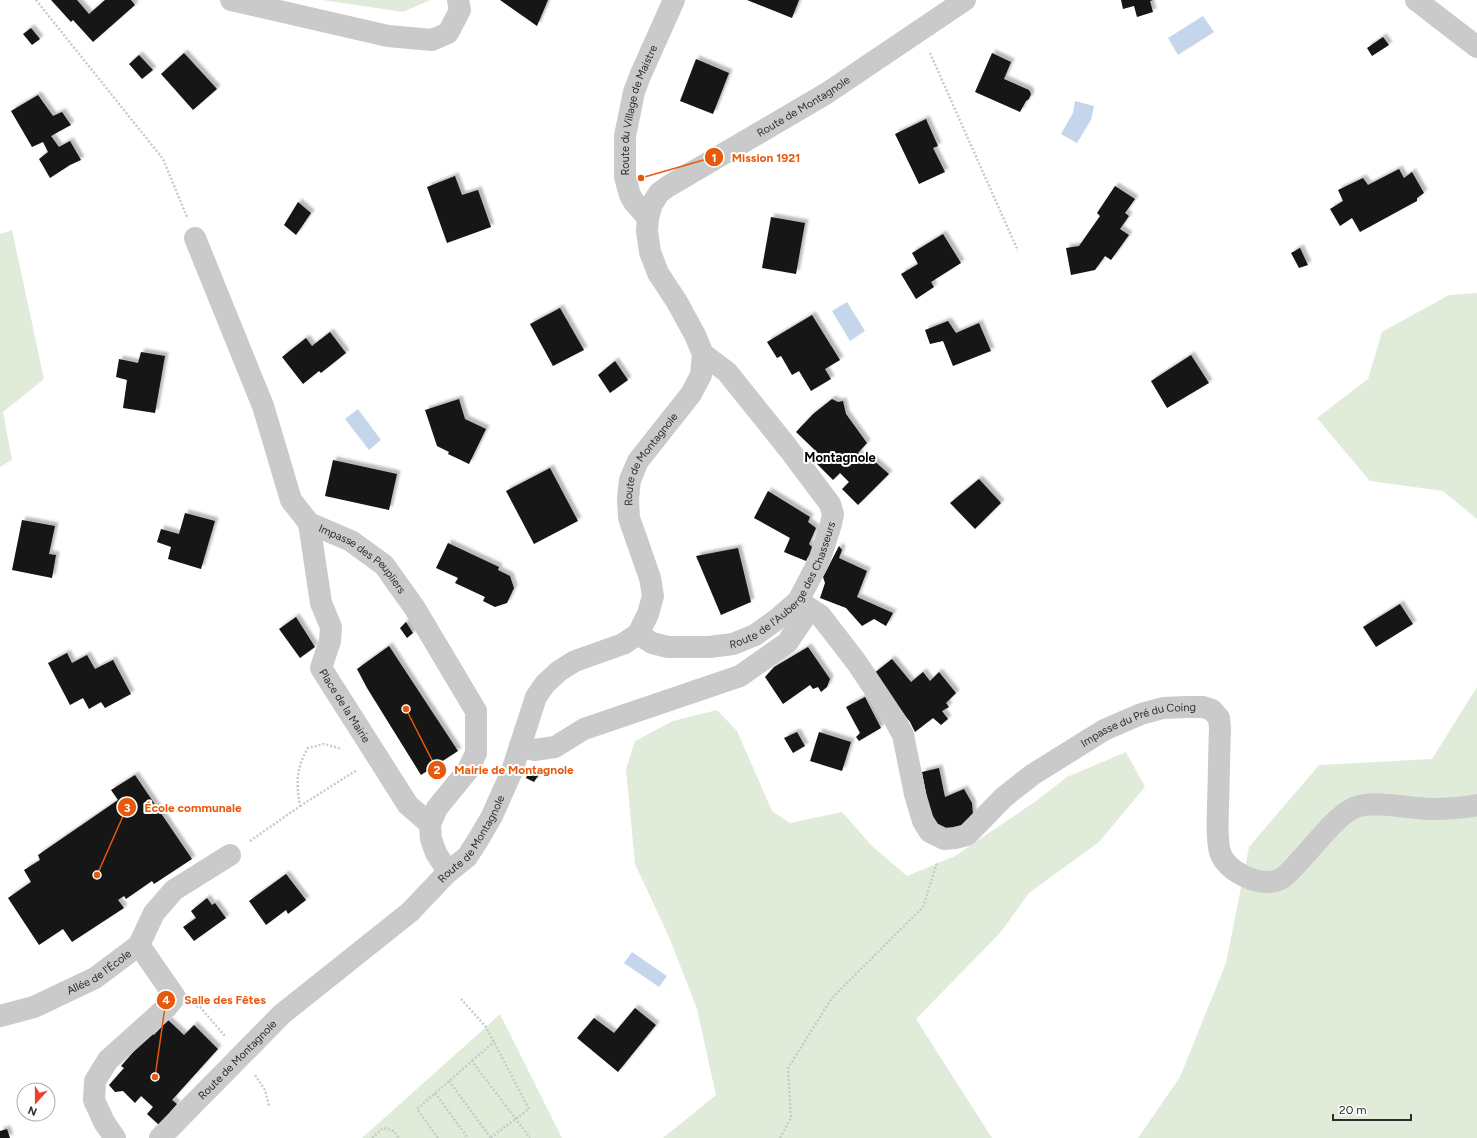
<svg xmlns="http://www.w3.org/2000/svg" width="1477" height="1138" font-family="Figtree,sans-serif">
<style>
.green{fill:#e0ebda}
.water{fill:#c5d5ec}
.building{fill:#141414;filter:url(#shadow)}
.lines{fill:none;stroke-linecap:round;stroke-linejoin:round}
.path{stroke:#cacaca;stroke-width:2.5;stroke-dasharray:2 2;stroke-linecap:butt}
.minor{stroke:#cacaca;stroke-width:22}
.labels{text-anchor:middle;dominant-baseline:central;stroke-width:4;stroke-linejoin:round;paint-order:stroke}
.street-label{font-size:11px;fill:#2d2d2d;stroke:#fff}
.quarter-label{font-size:13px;font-weight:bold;fill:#000;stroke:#fff}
.leader{fill:none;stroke:#e8590c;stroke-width:1.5}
.callout-dot{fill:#e8590c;stroke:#fff;stroke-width:1.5}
.mark-label{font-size:12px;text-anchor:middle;font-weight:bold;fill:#fff}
.callout-label{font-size:12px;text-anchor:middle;font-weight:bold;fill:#e8590c;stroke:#fff;stroke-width:4;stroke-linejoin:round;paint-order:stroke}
</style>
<defs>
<filter id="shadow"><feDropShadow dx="3.5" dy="-3.5" stdDeviation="1" flood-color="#0004"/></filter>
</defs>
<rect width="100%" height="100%" fill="#fff"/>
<g class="green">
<polygon points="323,0 430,0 403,12"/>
<polygon points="12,230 44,379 3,412 12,460 0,467 0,234"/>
<polygon points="1477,293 1477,519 1443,491 1370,481 1317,418 1368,379 1382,332 1449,295"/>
<polygon points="1477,687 1477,1138 1138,1138 1180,1077 1226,963 1249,847 1319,765 1432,759"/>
<polygon points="717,710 737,731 772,811 790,823 842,812 872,846 907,876 955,856 1039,799 1067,777 1126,752 1145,787 1099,842 1029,893 1000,933 916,1019 992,1138 663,1138 716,1095 697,1009 669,937 635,864 626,769 635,741 673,721"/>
<polygon points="500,1014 562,1138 362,1138 486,1027"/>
</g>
<g class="water">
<polygon points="1203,16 1214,32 1178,55 1168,38"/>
<polygon points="1075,101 1094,106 1091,120 1077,143 1061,134 1073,113"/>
<polygon points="847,302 865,331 850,341 832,311"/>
<polygon points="358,409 381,440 369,450 345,419"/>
<polygon points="632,952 667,976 659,987 624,963"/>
</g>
<g class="building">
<polygon points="51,0 77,0 89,14 105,0 131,0 135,5 93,42 73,20 71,22"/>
<polygon points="500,0 548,0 537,26"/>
<polygon points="747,0 799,0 792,18"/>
<polygon points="1121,0 1153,0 1150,1 1153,12 1137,17 1134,6 1123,9"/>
<polygon points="31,28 40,39 32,45 23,34"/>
<polygon points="1383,37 1389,45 1372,56 1367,48"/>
<polygon points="184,53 217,89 193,110 161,74"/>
<polygon points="992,53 1011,62 1004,79 1029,90 1031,94 1029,99 1026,101 1020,112 975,92"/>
<polygon points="139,55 153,70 142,79 129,64"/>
<polygon points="696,59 729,73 713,114 680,101"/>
<polygon points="38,95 53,116 62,112 71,125 51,136 59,147 70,141 81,160 70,165 50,178 39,159 48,152 43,142 32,147 11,111"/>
<polygon points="926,119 938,146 933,148 945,172 919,184 895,134"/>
<polygon points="1399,169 1404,178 1412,172 1424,193 1417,198 1417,201 1360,232 1352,218 1340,226 1330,209 1343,201 1338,190 1363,178 1368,185"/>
<polygon points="455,176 462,195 478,190 491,227 447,243 427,187"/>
<polygon points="1115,186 1135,199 1125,213 1129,216 1120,229 1129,235 1111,260 1105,256 1095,270 1071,275 1066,248 1079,246 1100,216 1097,213"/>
<polygon points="298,202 311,213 296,235 284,225"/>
<polygon points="771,217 805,223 796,274 762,268"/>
<polygon points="943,234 961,263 931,282 934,287 916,299 901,274 918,264 912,253"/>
<polygon points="1300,248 1308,265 1299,268 1291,253"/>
<polygon points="560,308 584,350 553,366 530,324"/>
<polygon points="812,315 840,360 825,369 831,379 811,391 799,371 792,375 781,356 777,358 767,342"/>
<polygon points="948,321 956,333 979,323 991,351 953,366 943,341 930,344 925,330"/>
<polygon points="330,332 346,353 321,373 319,371 303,384 282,357 306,338 312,346"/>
<polygon points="141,352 165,356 155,413 123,408 127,380 116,377 119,359 138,363"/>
<polygon points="1191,355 1209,383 1167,408 1151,381"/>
<polygon points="615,361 628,380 610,393 598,375"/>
<polygon points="459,399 465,419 486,429 469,464 448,454 449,452 437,446 425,410"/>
<polygon points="832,399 838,402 843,401 846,414 867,443 858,453 866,463 872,459 889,474 858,505 842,489 849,482 840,473 833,480 817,464 822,457 796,432 813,414"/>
<polygon points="333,460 397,474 389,510 325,496"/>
<polygon points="550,468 578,521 534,544 506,491"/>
<polygon points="979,479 1001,503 975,529 950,503"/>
<polygon points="768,491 810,517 808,522 816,528 809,544 813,548 806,561 784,552 790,538 754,518"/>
<polygon points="185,513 215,521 201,569 168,559 171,547 157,542 161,529 179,534"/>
<polygon points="22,520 55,526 49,554 56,555 52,578 12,570"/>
<polygon points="448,543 499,567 498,570 510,576 514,588 507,603 495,607 483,601 485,597 455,583 458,578 436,568"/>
<polygon points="839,546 842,550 839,558 867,571 857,597 893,613 886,626 874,619 862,626 846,608 820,598 825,583 823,577"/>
<polygon points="738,548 751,602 721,615 696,556"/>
<polygon points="1400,604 1413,624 1376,647 1363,627"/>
<polygon points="296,617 315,647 300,658 279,629"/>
<polygon points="406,622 413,633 407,638 400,628"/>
<polygon points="389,646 458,751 421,775 367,688 357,669"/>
<polygon points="808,647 830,679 827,687 821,692 818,687 813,689 810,685 783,704 765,677 774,667"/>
<polygon points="67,653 72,663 87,655 95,669 113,660 131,694 105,708 101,702 89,709 83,698 70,705 48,663"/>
<polygon points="892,659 911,682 923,672 930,681 939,672 956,693 946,703 949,707 942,711 948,719 941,725 933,718 915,732 910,722 873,674"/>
<polygon points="865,697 881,728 859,741 856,737 860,733 846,707"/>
<polygon points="797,732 805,746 793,753 784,738"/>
<polygon points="819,732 851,742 842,771 810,761"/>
<polygon points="939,768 945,797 964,789 972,803 973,815 958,828 933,830 922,772"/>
<polygon points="530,769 540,773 534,782 526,778"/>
<polygon points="135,775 192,859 154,884 152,881 126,899 124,896 118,900 124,908 72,942 63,929 39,945 8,898 31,882 24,870 40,860 38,855 118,800 111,790"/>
<polygon points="286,874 306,900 288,914 286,910 266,925 249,901"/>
<polygon points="207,898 212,905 215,903 226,918 194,941 183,927 196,918 191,911"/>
<polygon points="635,1008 656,1025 618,1072 577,1038 594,1018 614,1033"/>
<polygon points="168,1020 184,1035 194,1025 218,1049 172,1100 177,1104 159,1125 147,1114 153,1107 141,1096 135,1103 123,1091 115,1092 109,1085 124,1068 121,1066 150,1033 154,1035"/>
<polygon points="7,1129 10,1138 0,1138 0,1131"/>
</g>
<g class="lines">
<g class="path">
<polyline points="36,0 163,159 187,217"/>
<polyline points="930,53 1018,251"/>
<polyline points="300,806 357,770"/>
<path d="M 250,841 L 300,806 C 296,783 296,768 308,748 L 324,744 L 342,749"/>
<polyline points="461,999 486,1027 529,1109 490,1138"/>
<polyline points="196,1006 200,1007 226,1037"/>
<polyline points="472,1061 494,1042"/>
<polyline points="255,1075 265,1090 269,1106"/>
<polyline points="449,1081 491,1138"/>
<polyline points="435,1093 468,1138"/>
<polyline points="372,1138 383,1128 394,1131 399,1138"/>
<polyline points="438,1138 417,1109 472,1061 530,1138"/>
<polyline points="780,1138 791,1118 788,1068 832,998 923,907 937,863"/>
</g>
<g class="minor">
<polyline points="231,0 388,36 432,40 448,33 460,10 458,0"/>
<polyline points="1416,0 1477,47"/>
<path id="s1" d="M 648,218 L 634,202 L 630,195 L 625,177 L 625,136 L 634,92 L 640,76 L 674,0"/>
<path id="s2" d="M 195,238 L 263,406 L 291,500 L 309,523 L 351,541 L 384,565 L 414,607 L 476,711 L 476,753 L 468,770 L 437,808 L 430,824 L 431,839 L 436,853 L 448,872"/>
<path id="s3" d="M 309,523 L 321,603 L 331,627 L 330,641 L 321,668 L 408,805 L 430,824"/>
<path id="s4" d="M 798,601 L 820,615 L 857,663 L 895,720 L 903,735 L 915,794 L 923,821 L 930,832 L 944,839 L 955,838 L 967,835 L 1004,797 L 1032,775 L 1104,730 L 1141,714 L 1163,708 L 1187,707 L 1203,707 L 1212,710 L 1219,718 L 1220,728 C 1219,753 1219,778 1218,804 C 1218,819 1216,837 1220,852 C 1224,866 1241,876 1254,880 C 1263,883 1277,883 1285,876 C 1303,861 1336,813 1356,807 C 1379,800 1409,809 1432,809 C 1447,809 1462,808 1477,805"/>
<path id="s5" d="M 638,634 L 652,643 L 668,647 L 709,647 L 733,644 L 755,635 L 776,620 L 798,601 L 819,561 L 831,524 L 833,514 L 830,504 L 788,448 L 727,372 L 703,354"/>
<polyline points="520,746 534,750 555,747 584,729 740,676 787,643 810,609"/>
<path id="s6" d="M 0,1016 L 34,1007 L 95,978 L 139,945 L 154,913 L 174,890 L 230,855"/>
<polyline points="115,1138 104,1122 94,1100 95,1081 108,1060 167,1007 175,997 139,945"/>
<path id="s7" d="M 160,1138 L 282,1014 L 410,912 L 448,872 L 467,857 L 478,840 L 492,816 L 512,771 L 536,697 L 545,684 L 559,671 L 575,661 L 623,644 L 638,634 L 648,614 L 653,596 L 650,578 L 629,518 L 628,498 L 630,480 L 638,461 L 691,394 L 701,375 L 703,354 L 695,335 L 677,302 L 658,273 L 650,252 L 647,231 L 648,218 L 652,204 L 659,193 L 667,187 L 827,93 L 965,0"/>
</g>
</g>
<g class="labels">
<g class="street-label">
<text stroke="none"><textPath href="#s7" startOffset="1370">Route de Montagnole</textPath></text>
<text stroke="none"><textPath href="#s1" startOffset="117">Route du Village de Maistre</textPath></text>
<text stroke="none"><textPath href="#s7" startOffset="903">Route de Montagnole</textPath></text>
<text stroke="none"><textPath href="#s2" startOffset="374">Impasse des Peupliers</textPath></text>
<text stroke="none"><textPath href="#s5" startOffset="179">Route de l'Auberge des Chasseurs</textPath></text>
<text stroke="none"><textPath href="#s3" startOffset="194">Place de la Mairie</textPath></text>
<text stroke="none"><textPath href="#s4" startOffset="521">Impasse du Pré du Coing</textPath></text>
<text stroke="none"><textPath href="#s7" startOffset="434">Route de Montagnole</textPath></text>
<text stroke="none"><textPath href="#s6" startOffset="109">Allée de l'École</textPath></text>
<text stroke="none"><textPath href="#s7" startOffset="110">Route de Montagnole</textPath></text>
</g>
<g class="quarter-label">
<text x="840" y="457">Montagnole</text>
</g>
</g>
<path class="leader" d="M641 178L714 157M406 709L437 770M97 875L127 807M155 1077L166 1000"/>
<g class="callout-dot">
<circle cx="641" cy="178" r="4"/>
<circle cx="406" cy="709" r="4"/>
<circle cx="97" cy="875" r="4"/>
<circle cx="155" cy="1077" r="4"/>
<circle cx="714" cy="157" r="10"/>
<circle cx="437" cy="770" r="10"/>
<circle cx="127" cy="807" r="10"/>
<circle cx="166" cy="1000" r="10"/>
</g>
<g class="mark-label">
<text x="714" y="162">1</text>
<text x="437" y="774">2</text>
<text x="127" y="812">3</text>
<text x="166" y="1004">4</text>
</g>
<g class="callout-label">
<text x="766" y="162">Mission 1921</text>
<text x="514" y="774">Mairie de Montagnole</text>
<text x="193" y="812">École communale</text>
<text x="225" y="1004">Salle des Fêtes</text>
</g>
<g transform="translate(36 1102) rotate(201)"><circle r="19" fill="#ffffff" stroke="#ababab"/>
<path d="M0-3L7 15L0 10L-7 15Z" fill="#e9412a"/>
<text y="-6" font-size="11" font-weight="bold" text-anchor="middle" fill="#2d2d2d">N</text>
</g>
<path d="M1333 1114v6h78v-6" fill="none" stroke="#2d2d2d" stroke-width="2"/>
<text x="1339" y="1114" font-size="12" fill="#2d2d2d" stroke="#ffffff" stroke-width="3" paint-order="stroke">20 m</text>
</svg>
